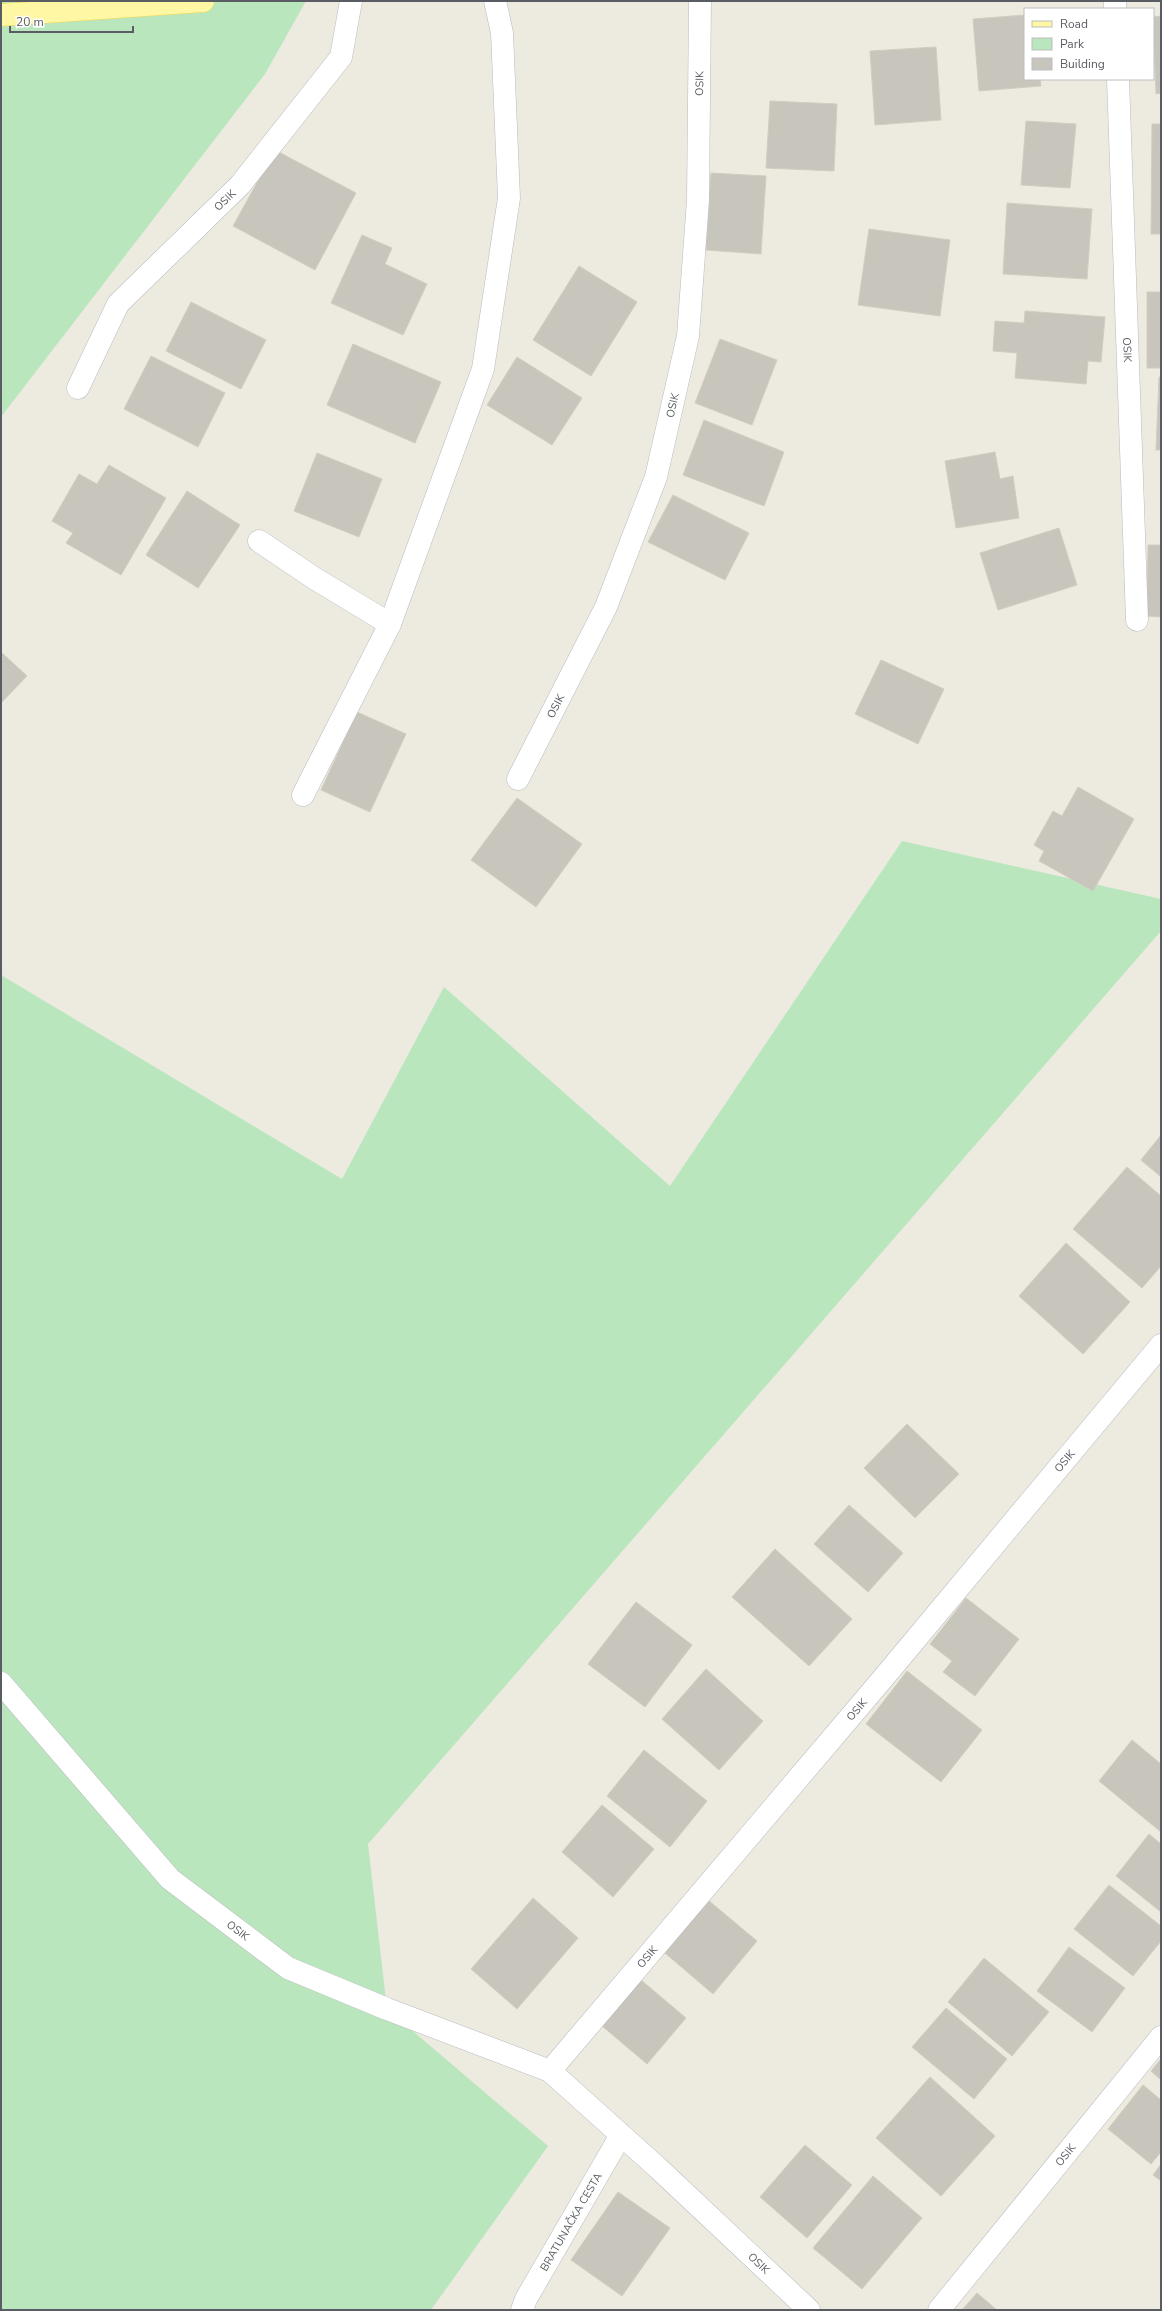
<svg xmlns="http://www.w3.org/2000/svg" width="1162" height="2311" font-family="'Nunito Sans',sans-serif">
<style>
.green{fill:#bae6be}
.building{fill:#c8c5bd;stroke:#d2cdbe}
.lines{fill:none;stroke-linecap:round;stroke-linejoin:round}
.minor-casing{stroke:#b8bac0;stroke-width:23}
.major-casing{stroke:#f8d54d;stroke-width:23}
.minor{stroke:#fff;stroke-width:22}
.major{stroke:#fff7a3;stroke-width:22}
.labels{text-anchor:middle;dominant-baseline:central;stroke-width:3;stroke-linejoin:round;paint-order:stroke}
.street-label{font-size:11px;fill:#595c62;stroke:#fff}
</style>
<rect width="100%" height="100%" fill="#edebe0"/>
<g class="green">
<polygon points="1,1 306,1 265,74 1,417"/>
<polygon points="902,841 1161,899 1161,931 368,1844 387,2009 548,2146 431,2310 1,2310 1,975 342,1179 444,987 670,1186"/>
</g>
<g class="building">
<polygon points="1025,15 1025,79 1040,79 1041,86 979,91 973,19"/>
<polygon points="1161,16 1161,93 1156,94 1153,17"/>
<polygon points="936,47 941,120 875,125 870,51"/>
<polygon points="770,101 837,104 834,171 766,168"/>
<polygon points="1026,121 1076,124 1070,188 1021,185"/>
<polygon points="1152,124 1161,124 1161,234 1151,234"/>
<polygon points="275,150 356,193 315,270 233,226"/>
<polygon points="711,173 766,176 761,254 706,250"/>
<polygon points="1007,203 1092,209 1087,279 1003,274"/>
<polygon points="869,229 950,240 940,316 858,305"/>
<polygon points="362,235 392,248 385,264 427,284 403,335 331,303"/>
<polygon points="579,266 637,302 591,376 533,340"/>
<rect x="1147" y="292" width="14" height="76"/>
<polygon points="191,302 266,340 241,389 166,351"/>
<polygon points="1025,311 1105,317 1101,362 1088,361 1086,384 1015,378 1017,353 993,351 995,321 1024,323"/>
<polygon points="720,339 777,360 752,425 695,403"/>
<polygon points="353,344 441,382 415,443 327,405"/>
<polygon points="151,356 225,393 198,447 124,409"/>
<polygon points="517,357 582,398 552,445 487,405"/>
<polygon points="1159,377 1161,377 1161,450 1156,450"/>
<polygon points="704,420 784,452 764,506 683,475"/>
<polygon points="995,452 1000,479 1013,476 1019,518 956,528 945,461"/>
<polygon points="317,453 382,479 359,537 294,511"/>
<polygon points="109,465 166,498 121,575 66,543 73,533 52,521 79,474 97,484"/>
<polygon points="187,491 240,525 198,588 146,555"/>
<polygon points="673,495 749,533 725,580 648,542"/>
<polygon points="1059,528 1077,585 998,610 980,553"/>
<polygon points="1148,545 1161,545 1161,617 1147,616"/>
<polygon points="1,652 27,676 1,703"/>
<polygon points="881,660 944,689 918,744 855,714"/>
<polygon points="357,712 406,734 370,812 321,790"/>
<polygon points="1078,787 1134,819 1093,891 1039,861 1044,851 1034,845 1053,811 1062,816"/>
<polygon points="517,798 582,844 536,907 471,860"/>
<polygon points="1161,1135 1161,1177 1141,1160"/>
<polygon points="1127,1167 1161,1196 1161,1266 1142,1288 1073,1229"/>
<polygon points="1066,1243 1130,1302 1083,1354 1019,1296"/>
<polygon points="907,1424 959,1474 915,1518 864,1468"/>
<polygon points="849,1505 903,1553 868,1592 814,1544"/>
<polygon points="775,1549 852,1619 809,1666 732,1597"/>
<polygon points="966,1598 1019,1639 975,1696 943,1672 952,1661 930,1644"/>
<polygon points="636,1602 692,1645 645,1707 588,1664"/>
<polygon points="706,1669 763,1721 719,1770 662,1719"/>
<polygon points="907,1671 982,1730 941,1782 866,1724"/>
<polygon points="1132,1740 1161,1764 1161,1832 1099,1781"/>
<polygon points="644,1750 707,1801 670,1847 607,1796"/>
<polygon points="602,1805 654,1849 613,1897 562,1852"/>
<polygon points="1149,1834 1161,1844 1161,1912 1116,1876"/>
<polygon points="1109,1885 1161,1926 1161,1941 1133,1976 1074,1929"/>
<polygon points="533,1898 578,1938 517,2009 471,1969"/>
<polygon points="708,1900 757,1941 713,1994 665,1953"/>
<polygon points="1069,1947 1125,1988 1092,2032 1037,1991"/>
<polygon points="984,1958 1049,2012 1012,2056 948,2002"/>
<polygon points="641,1980 686,2018 647,2064 602,2026"/>
<polygon points="946,2008 1007,2059 974,2099 912,2047"/>
<polygon points="1161,2059 1161,2080 1151,2071"/>
<polygon points="930,2077 995,2136 941,2196 876,2138"/>
<polygon points="1143,2085 1161,2100 1161,2152 1151,2164 1108,2129"/>
<polygon points="805,2145 852,2185 807,2238 760,2197"/>
<polygon points="1161,2164 1161,2181 1153,2175"/>
<polygon points="873,2176 922,2218 862,2289 813,2248"/>
<polygon points="618,2192 670,2228 622,2296 571,2260"/>
<polygon points="977,2293 997,2310 962,2310"/>
</g>
<g class="lines">
<defs>
<g id="minor">
<polyline points="1115,1 1115,9"/>
<path id="s1" d="M 1118,79 L 1137,620"/>
<path id="s2" d="M 78,388 L 118,304 L 240,185 L 341,57 L 351,1"/>
<polyline points="259,541 314,578 390,624"/>
<path id="s3" d="M 518,779 L 606,607 L 656,477 L 688,336 L 698,200 L 700,1"/>
<polyline points="303,795 390,624 483,369 509,198 502,33 495,1"/>
<path id="s4" d="M 1,1683 L 170,1879 L 288,1968 L 387,2009 L 550,2071 L 658,2168 L 809,2310"/>
<path id="s5" d="M 550,2071 L 885,1676 L 1161,1345"/>
<path id="s6" d="M 522,2310 L 526,2299 L 621,2135"/>
<path id="s7" d="M 939,2310 L 1161,2037"/>
</g>
<polyline id="major" points="1,15 203,1"/>
</defs>
<use href="#minor" class="minor-casing"/>
<use href="#major" class="major-casing"/>
<use href="#minor" class="minor"/>
<use href="#major" class="major"/>
</g>
<g class="labels">
<g class="street-label">
<text stroke="none"><textPath href="#s3" startOffset="730">OSIK</textPath></text>
<text stroke="none"><textPath href="#s2" startOffset="242">OSIK</textPath></text>
<text stroke="none"><textPath href="#s1" startOffset="271">OSIK</textPath></text>
<text stroke="none"><textPath href="#s3" startOffset="406">OSIK</textPath></text>
<text stroke="none"><textPath href="#s3" startOffset="82">OSIK</textPath></text>
<text stroke="none"><textPath href="#s5" startOffset="798">OSIK</textPath></text>
<text stroke="none"><textPath href="#s5" startOffset="474">OSIK</textPath></text>
<text stroke="none"><textPath href="#s4" startOffset="344">OSIK</textPath></text>
<text stroke="none"><textPath href="#s5" startOffset="150">OSIK</textPath></text>
<text stroke="none"><textPath href="#s7" startOffset="200">OSIK</textPath></text>
<text stroke="none"><textPath href="#s6" startOffset="101">BRATUNAČKA CESTA</textPath></text>
<text stroke="none"><textPath href="#s4" startOffset="972">OSIK</textPath></text>
</g>
</g>
<rect width="1162" height="2311" fill="none" stroke="#595c62" stroke-width="4"/>
<rect x="1024" y="8" width="130" height="72" fill="#ffffff" stroke="#bdbec0"/>
<rect x="1032" y="21" width="20" height="6" fill="#fff7a3" stroke="#bdbec0"/>
<text x="1060" y="28" font-size="12" fill="#595c62">Road</text>
<rect x="1032" y="38" width="20" height="12" fill="#bae6be" stroke="#bdbec0"/>
<text x="1060" y="48" font-size="12" fill="#595c62">Park</text>
<rect x="1032" y="58" width="20" height="12" fill="#c8c5bd" stroke="#bdbec0"/>
<text x="1060" y="68" font-size="12" fill="#595c62">Building</text>
<path d="M10 26v6h123v-6" fill="none" stroke="#595c62" stroke-width="2"/>
<text x="16" y="26" font-size="12" fill="#595c62" stroke="#ffffff" stroke-width="3" paint-order="stroke">20 m</text>
</svg>
